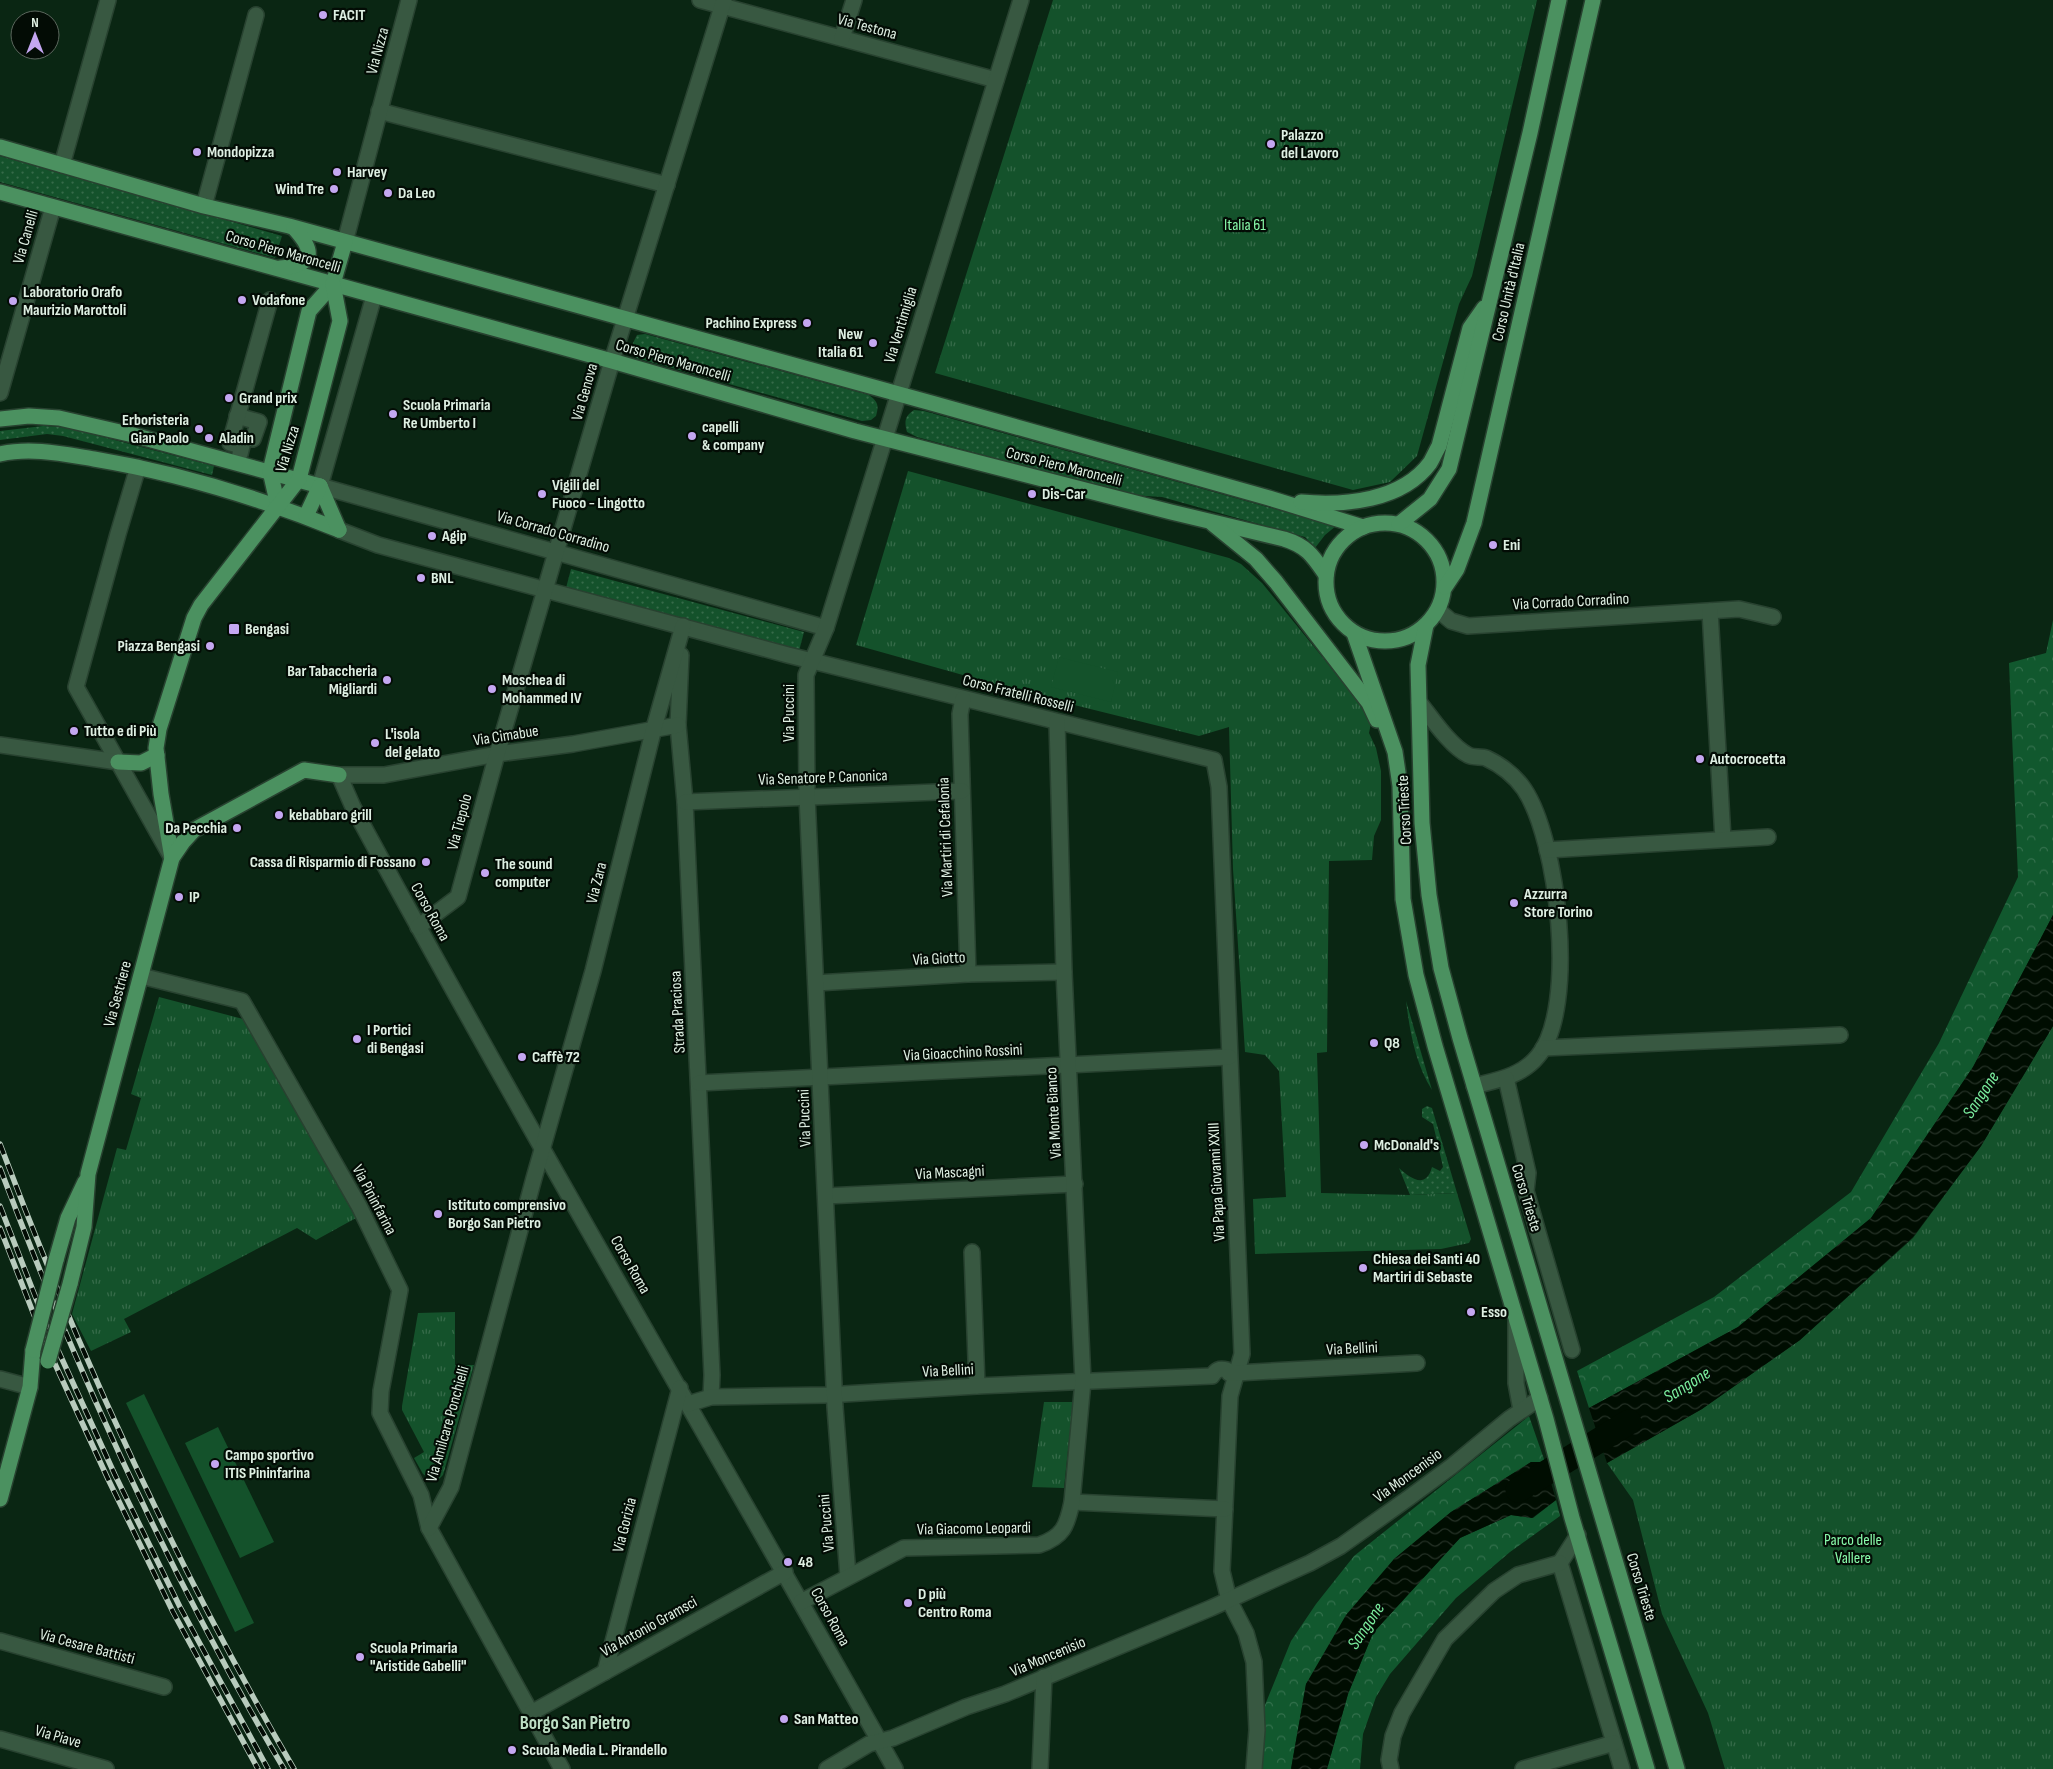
<svg xmlns="http://www.w3.org/2000/svg" width="2053" height="1769" font-family="'Sofia Sans Condensed',sans-serif">
<style>
.grass{fill:url(#grass-dots)}
.forest{fill:url(#forest-crowns)}
.park{fill:url(#park-tufts)}
.pitch{fill:#14522b}
.water{fill:url(#water-waves)}
.lines{fill:none;stroke-linecap:round;stroke-linejoin:round}
.river{stroke:#000d01;stroke-width:25}
.minor-casing{stroke:#284230;stroke-width:18}
.major-casing{stroke:#284230;stroke-width:18}
.minor{stroke:#385841;stroke-width:15}
.major{stroke:#4b9160;stroke-width:15}
.rail-casing{stroke:#b8cbbd;stroke-width:5.5}
.rail{stroke:#030c05;stroke-width:4;stroke-dasharray:11;stroke-linecap:butt}
.major-bridge-casing{stroke:#284230;stroke-width:18;stroke-linecap:butt}
.major-bridge{stroke:#4b9160;stroke-width:15}
.poi-dot{fill:#c4a7f1;stroke:#030c05;stroke-width:2}
.labels{text-anchor:middle;dominant-baseline:central;stroke-width:4.5;stroke-linejoin:round;paint-order:stroke}
.poi-label{font-size:16px;font-weight:bold;fill:#deefe2;stroke:#030c05;text-anchor:start}
.street-label{font-size:16px;fill:#deefe2;stroke:#030c05}
.park-label{font-size:16px;fill:#89fbab;stroke:#030c05}
.water-label{font-size:18px;font-style:italic;fill:#7aec9d;stroke:#030c05}
.quarter-label{font-size:19px;font-weight:bold;fill:#bddec4;stroke:#030c05}
</style>
<defs>
<pattern id="grass-dots" width="8" height="8" patternUnits="userSpaceOnUse" patternTransform="scale(1.25)"><rect width="8" height="8" fill="#14522b"/><path d="M2 2h.1M6 6h.1" fill="none" stroke="#366b49" stroke-width="1.8" stroke-linecap="round"/></pattern>
<pattern id="forest-crowns" width="20" height="18" patternUnits="userSpaceOnUse" patternTransform="scale(1.25)"><rect width="20" height="18" fill="#11582e"/><path d="M2 6a3 3 0 1 1 6 0M12 15a3 3 0 1 1 6 0" fill="none" stroke="#33704c"/></pattern>
<pattern id="park-tufts" width="24" height="20" patternUnits="userSpaceOnUse" patternTransform="scale(1.25)"><rect width="24" height="20" fill="#14522b"/><path d="M3 7l-1-3M5 7V3M7 7l1-3M15 17l-1-3M17 17v-4M19 17l1-3" fill="none" stroke="#366b49"/></pattern>
<pattern id="water-waves" width="16" height="10" patternUnits="userSpaceOnUse" patternTransform="scale(1.25)"><rect width="16" height="10" fill="#000d01"/><path d="M0 5q4-4 8 0t8 0" fill="none" stroke="#253126"/></pattern>
</defs>
<rect width="100%" height="100%" fill="#0a2613"/>
<g class="grass">
<polygon points="0,156 282,236 275,258 0,182"/>
<path d="M 645,334 L 869,395 C 878,402 879,405 876,416 L 871,420 L 862,421 L 636,358 L 632,353 L 631,347 L 637,335 Z"/>
<path d="M 914,410 L 924,411 L 1336,526 L 1325,535 L 1315,548 L 1305,537 L 1301,536 L 1162,497 L 1130,495 L 917,437 L 907,432 C 904,421 905,416 914,410 Z"/>
<polygon points="43,426 65,427 214,466 212,475 63,436 47,434 0,440 0,431"/>
<polygon points="571,569 804,632 799,651 566,588"/>
<path d="M 1406,1001 L 1432,1090 C 1415,1063 1410,1032 1406,1001 Z"/>
<path d="M 1427,1106 L 1432,1108 L 1457,1193 L 1410,1195 L 1399,1168 C 1410,1178 1426,1190 1432,1167 L 1440,1171 L 1443,1167 L 1433,1124 L 1422,1117 L 1422,1109 Z"/>
</g>
<g class="forest">
<polygon points="2053,620 2053,915 1973,1067 1871,1218 1738,1327 1589,1408 1577,1371 1714,1297 1851,1192 1939,1043 2018,877 2009,663 2046,653"/>
<polygon points="1529,1416 1545,1462 1531,1462 1451,1512 1394,1559 1306,1684 1291,1769 1260,1769 1265,1705 1291,1641 1316,1604 1354,1556"/>
<polygon points="1556,1500 1560,1516 1510,1552 1456,1598 1390,1674 1376,1697 1363,1734 1360,1769 1327,1769 1348,1694 1373,1633 1460,1538 1511,1515 1533,1518"/>
</g>
<g class="park">
<polygon points="1053,0 1537,0 1472,276 1459,304 1417,456 1390,482 1353,490 935,373"/>
<polygon points="908,471 1229,558 1241,564 1262,583 1372,718 1369,733 1376,748 1381,771 1381,820 1374,836 1372,860 1329,861 1327,1052 1317,1053 1321,1193 1410,1195 1457,1193 1471,1239 1469,1243 1441,1249 1255,1254 1253,1199 1286,1197 1279,1071 1265,1055 1245,1052 1233,869 1229,727 1199,736 1034,695 856,645"/>
<polygon points="159,997 243,1019 356,1218 316,1240 297,1228 124,1319 131,1332 91,1351 72,1314 117,1148 126,1150 141,1098 131,1094"/>
<polygon points="2053,1026 2053,1769 1725,1769 1708,1713 1662,1614 1633,1500 1607,1463 1702,1409 1800,1340 1913,1238 1981,1146"/>
<polygon points="455,1312 455,1365 474,1365 443,1475 438,1480 433,1481 423,1474 414,1458 424,1452 402,1410 402,1406 418,1313"/>
<polygon points="1044,1402 1073,1402 1064,1488 1032,1487"/>
</g>
<g class="pitch">
<polygon points="1059,657 1118,672 1111,702 1051,687"/>
<polygon points="144,1394 254,1623 235,1632 126,1403"/>
<polygon points="218,1427 274,1542 240,1558 185,1443"/>
</g>
<g class="water">
<polygon points="2053,915 2053,1026 1981,1146 1913,1237 1800,1340 1702,1409 1607,1463 1589,1408 1738,1327 1871,1218 1973,1067"/>
<polygon points="1531,1462 1545,1462 1556,1500 1532,1518 1511,1515 1460,1538 1373,1633 1348,1694 1327,1769 1291,1769 1306,1684 1346,1615 1394,1559 1451,1512"/>
</g>
<g class="lines">
<polyline class="river" points="1518,1490 1629,1422"/>
<defs>
<g id="minor">
<polyline points="700,0 996,80"/>
<polyline points="842,38 854,0"/>
<polyline points="379,111 667,185"/>
<polyline points="62,165 108,0"/>
<polyline points="204,206 256,15"/>
<polyline points="345,242 409,0"/>
<polyline points="374,296 320,486 826,628"/>
<polyline points="0,393 53,207"/>
<polyline points="237,416 259,422 253,439"/>
<polyline points="240,454 242,446 230,443 270,300"/>
<polyline points="138,467 118,534 76,687 172,858"/>
<polyline points="339,530 378,545 788,655 1214,760 1219,787 1242,1354 1230,1396 1222,1571 1229,1600 1246,1633 1254,1662 1257,1730 1254,1769"/>
<polyline points="1438,610 1451,621 1468,626 1739,609 1773,617"/>
<polyline points="1710,611 1723,839"/>
<polyline points="681,655 678,725 685,802 712,1375 711,1397"/>
<polyline points="963,699 960,714 968,974"/>
<path d="M 1419,702 C 1431,717 1450,746 1468,755 C 1473,758 1481,756 1486,758 C 1501,765 1515,776 1524,789 C 1558,839 1578,1008 1538,1056 C 1522,1076 1498,1080 1474,1086"/>
<path d="M 678,725 L 573,744 L 497,754 L 384,775 L 339,775 L 353,807 C 528,1131 715,1448 895,1769"/>
<polyline points="0,745 118,762"/>
<polyline points="685,802 962,791"/>
<polyline points="1547,850 1768,837"/>
<polyline points="418,927 458,897 497,754 612,361 724,0"/>
<polyline points="141,976 242,1001 359,1206 400,1290 381,1391 380,1413 421,1495 429,1528 562,1769"/>
<polyline points="816,983 968,974 1064,972"/>
<polyline points="1543,1048 1840,1035"/>
<polyline points="1506,1078 1528,1173 1526,1191 1572,1350"/>
<polyline points="699,1083 1229,1057"/>
<polyline points="826,1196 1075,1184"/>
<polyline points="972,1252 977,1386"/>
<polyline points="1516,1322 1516,1383 1521,1410"/>
<polyline points="0,1379 30,1387"/>
<path d="M 688,1404 L 711,1397 L 827,1395 L 977,1386 L 1212,1376 C 1216,1370 1219,1368 1227,1370 L 1229,1373 L 1236,1373 L 1417,1363"/>
<polyline points="1072,1502 1225,1509"/>
<polyline points="429,1528 451,1487 534,1178 593,971 654,728 683,626"/>
<polyline points="1578,1535 1560,1563 1622,1769"/>
<polyline points="848,1576 835,1407 807,796 806,675 826,628 1021,0"/>
<path d="M 801,1602 L 904,1548 L 1039,1545 C 1063,1537 1067,1526 1072,1502 L 1083,1381 L 1064,972 L 1057,722"/>
<polyline points="0,1641 164,1687"/>
<polyline points="605,1672 680,1388"/>
<polyline points="531,1713 785,1572"/>
<polyline points="0,1739 106,1769"/>
<polyline points="827,1769 869,1744 893,1738 966,1707 1005,1694 1211,1608 1310,1563 1341,1546 1410,1497 1452,1466 1509,1419 1540,1398"/>
<polyline points="1040,1769 1044,1677"/>
<polyline points="1391,1769 1389,1760 1393,1736 1402,1713 1445,1639 1494,1591 1518,1575 1560,1563"/>
<polyline points="1523,1769 1614,1743"/>
</g>
<g id="major">
<polyline points="0,147 204,206 289,226 935,404 1269,498 1363,527"/>
<path d="M 0,192 L 612,361 L 855,431 L 1171,512 L 1284,539 C 1307,546 1313,556 1326,575"/>
<path d="M 280,268 C 315,265 315,251 294,228"/>
<polyline points="0,419 29,416 59,418 133,435 320,486"/>
<path d="M 0,454 C 31,447 63,454 94,459 C 178,473 260,498 339,530"/>
<polyline points="320,486 339,530"/>
<path d="M 1301,502 C 1344,506 1402,501 1430,463 C 1433,458 1436,451 1439,446 L 1470,328 L 1484,308"/>
<polyline points="278,506 270,471 309,311 333,284 345,242"/>
<polyline points="306,516 320,486"/>
<circle cx="1385" cy="582" r="59"/>
<polyline points="1213,524 1256,559 1276,582 1369,703 1377,720"/>
<polyline points="1399,524 1430,499 1449,469 1530,133 1559,0"/>
<polyline points="1445,587 1457,569 1474,523 1593,0"/>
<polyline points="1426,625 1418,665 1422,823 1429,895 1441,968 1460,1038 1677,1769"/>
<polyline points="1354,633 1395,752 1400,786 1403,899 1416,975 1435,1046 1546,1419 1572,1518 1647,1769"/>
<polyline points="118,762 141,763 157,755"/>
<polyline points="172,858 161,794 156,748 159,729 194,618 201,605 299,479 340,321 333,284"/>
<polyline points="56,1260 68,1218 85,1182"/>
<polyline points="70,1284 84,1227 88,1174 172,858 183,842 194,830 304,770 339,775"/>
<polyline points="0,1499 30,1387 33,1350"/>
</g>
</defs>
<use href="#minor" class="minor-casing"/>
<use href="#major" class="major-casing"/>
<use href="#minor" class="minor"/>
<use href="#major" class="major"/>
<defs>
<g id="rail">
<path d="M 0,1144 C 81,1360 178,1569 294,1769"/>
<path d="M 0,1168 C 78,1375 171,1578 284,1769"/>
<polyline points="0,1206 46,1324 115,1475 180,1607 268,1769"/>
<polyline points="0,1228 43,1338 108,1479 173,1612 258,1769"/>
</g>
</defs>
<use href="#rail" class="rail-casing"/>
<use href="#rail" class="rail"/>
<defs>
<g id="major-bridge">
<polyline points="33,1350 56,1260"/>
<polyline points="48,1361 70,1284"/>
</g>
</defs>
<use href="#major-bridge" class="major-bridge-casing"/>
<use href="#major-bridge" class="major-bridge"/>
</g>
<g class="poi-dot">
<circle cx="323" cy="15" r="5"/>
<circle cx="1271" cy="144" r="5"/>
<circle cx="197" cy="152" r="5"/>
<circle cx="337" cy="172" r="5"/>
<circle cx="334" cy="189" r="5"/>
<circle cx="388" cy="193" r="5"/>
<circle cx="242" cy="300" r="5"/>
<circle cx="13" cy="301" r="5"/>
<circle cx="807" cy="323" r="5"/>
<circle cx="873" cy="343" r="5"/>
<circle cx="229" cy="398" r="5"/>
<circle cx="393" cy="414" r="5"/>
<circle cx="199" cy="429" r="5"/>
<circle cx="692" cy="436" r="5"/>
<circle cx="209" cy="438" r="5"/>
<circle cx="542" cy="494" r="5"/>
<circle cx="1032" cy="494" r="5"/>
<circle cx="432" cy="536" r="5"/>
<circle cx="1493" cy="545" r="5"/>
<circle cx="421" cy="578" r="5"/>
<rect x="228" y="623" width="12" height="12" rx="2.5"/>
<circle cx="210" cy="646" r="5"/>
<circle cx="387" cy="680" r="5"/>
<circle cx="492" cy="689" r="5"/>
<circle cx="74" cy="731" r="5"/>
<circle cx="375" cy="743" r="5"/>
<circle cx="1700" cy="759" r="5"/>
<circle cx="279" cy="815" r="5"/>
<circle cx="237" cy="828" r="5"/>
<circle cx="426" cy="862" r="5"/>
<circle cx="485" cy="873" r="5"/>
<circle cx="179" cy="897" r="5"/>
<circle cx="1514" cy="903" r="5"/>
<circle cx="357" cy="1039" r="5"/>
<circle cx="1374" cy="1043" r="5"/>
<circle cx="522" cy="1057" r="5"/>
<circle cx="1364" cy="1145" r="5"/>
<circle cx="438" cy="1214" r="5"/>
<circle cx="1363" cy="1268" r="5"/>
<circle cx="1471" cy="1312" r="5"/>
<circle cx="215" cy="1464" r="5"/>
<circle cx="788" cy="1562" r="5"/>
<circle cx="908" cy="1603" r="5"/>
<circle cx="360" cy="1657" r="5"/>
<circle cx="784" cy="1719" r="5"/>
<circle cx="512" cy="1750" r="5"/>
</g>
<g class="labels">
<g class="poi-label">
<text x="333" y="15">FACIT</text>
<text x="1281" y="135">Palazzo<tspan x="1281" dy="18">del Lavoro</tspan></text>
<text x="207" y="152">Mondopizza</text>
<text x="347" y="172">Harvey</text>
<text x="324" y="189" text-anchor="end">Wind Tre</text>
<text x="398" y="193">Da Leo</text>
<text x="23" y="292">Laboratorio Orafo<tspan x="23" dy="18">Maurizio Marottoli</tspan></text>
<text x="252" y="300">Vodafone</text>
<text x="797" y="323" text-anchor="end">Pachino Express</text>
<text x="863" y="334" text-anchor="end">New<tspan x="863" dy="18">Italia 61</tspan></text>
<text x="239" y="398">Grand prix</text>
<text x="403" y="405">Scuola Primaria<tspan x="403" dy="18">Re Umberto I</tspan></text>
<text x="189" y="420" text-anchor="end">Erboristeria<tspan x="189" dy="18">Gian Paolo</tspan></text>
<text x="702" y="427">capelli<tspan x="702" dy="18">&amp; company</tspan></text>
<text x="219" y="438">Aladin</text>
<text x="552" y="485">Vigili del<tspan x="552" dy="18">Fuoco - Lingotto</tspan></text>
<text x="1042" y="494">Dis-Car</text>
<text x="442" y="536">Agip</text>
<text x="1503" y="545">Eni</text>
<text x="431" y="578">BNL</text>
<text x="245" y="629">Bengasi</text>
<text x="200" y="646" text-anchor="end">Piazza Bengasi</text>
<text x="377" y="671" text-anchor="end">Bar Tabaccheria<tspan x="377" dy="18">Migliardi</tspan></text>
<text x="502" y="680">Moschea di<tspan x="502" dy="18">Mohammed IV</tspan></text>
<text x="84" y="731">Tutto e di Più</text>
<text x="385" y="734">L'isola<tspan x="385" dy="18">del gelato</tspan></text>
<text x="1710" y="759">Autocrocetta</text>
<text x="289" y="815">kebabbaro grill</text>
<text x="227" y="828" text-anchor="end">Da Pecchia</text>
<text x="416" y="862" text-anchor="end">Cassa di Risparmio di Fossano</text>
<text x="495" y="864">The sound<tspan x="495" dy="18">computer</tspan></text>
<text x="1524" y="894">Azzurra<tspan x="1524" dy="18">Store Torino</tspan></text>
<text x="189" y="897">IP</text>
<text x="367" y="1030">I Portici<tspan x="367" dy="18">di Bengasi</tspan></text>
<text x="1384" y="1043">Q8</text>
<text x="532" y="1057">Caffè 72</text>
<text x="1374" y="1145">McDonald's</text>
<text x="448" y="1205">Istituto comprensivo<tspan x="448" dy="18">Borgo San Pietro</tspan></text>
<text x="1373" y="1259">Chiesa dei Santi 40<tspan x="1373" dy="18">Martiri di Sebaste</tspan></text>
<text x="1481" y="1312">Esso</text>
<text x="225" y="1455">Campo sportivo<tspan x="225" dy="18">ITIS Pininfarina</tspan></text>
<text x="798" y="1562">48</text>
<text x="918" y="1594">D più<tspan x="918" dy="18">Centro Roma</tspan></text>
<text x="370" y="1648">Scuola Primaria<tspan x="370" dy="18">"Aristide Gabelli"</tspan></text>
<text x="794" y="1719">San Matteo</text>
<text x="522" y="1750">Scuola Media L. Pirandello</text>
</g>
<g class="street-label">
<text transform="translate(867 27) rotate(15)">Via Testona</text>
<text transform="translate(378 51) rotate(-75)">Via Nizza</text>
<text transform="translate(26 237) rotate(-74)">Via Canelli</text>
<text transform="translate(283 252) rotate(16)">Corso Piero Maroncelli</text>
<text transform="translate(1509 292) rotate(-77)">Corso Unità d'Italia</text>
<text transform="translate(901 325) rotate(-73)">Via Ventimiglia</text>
<text transform="translate(673 361) rotate(16)">Corso Piero Maroncelli</text>
<text transform="translate(585 392) rotate(-74)">Via Genova</text>
<text transform="translate(288 449) rotate(-73)">Via Nizza</text>
<text transform="translate(1064 467) rotate(14)">Corso Piero Maroncelli</text>
<text transform="translate(553 532) rotate(16)">Via Corrado Corradino</text>
<text transform="translate(1571 602) rotate(-3)">Via Corrado Corradino</text>
<text transform="translate(1018 694) rotate(14)">Corso Fratelli Rosselli</text>
<text transform="translate(789 713) rotate(-90)">Via Puccini</text>
<text transform="translate(506 736) rotate(-9)">Via Cimabue</text>
<text transform="translate(823 778) rotate(-2)">Via Senatore P. Canonica</text>
<text transform="translate(1405 810) rotate(-93)">Corso Trieste</text>
<text transform="translate(460 822) rotate(-75)">Via Tiepolo</text>
<text transform="translate(946 837) rotate(-92)">Via Martiri di Cefalonia</text>
<text transform="translate(597 883) rotate(-76)">Via Zara</text>
<text transform="translate(430 912) rotate(61)">Corso Roma</text>
<text transform="translate(939 959) rotate(-3)">Via Giotto</text>
<text transform="translate(118 994) rotate(-75)">Via Sestriere</text>
<text transform="translate(678 1012) rotate(-93)">Strada Praciosa</text>
<text transform="translate(963 1053) rotate(-3)">Via Gioacchino Rossini</text>
<text transform="translate(1054 1113) rotate(-93)">Via Monte Bianco</text>
<text transform="translate(805 1118) rotate(-92)">Via Puccini</text>
<text transform="translate(950 1173) rotate(-3)">Via Mascagni</text>
<text transform="translate(1217 1182) rotate(-93)">Via Papa Giovanni XXIII</text>
<text transform="translate(1526 1198) rotate(73)">Corso Trieste</text>
<text transform="translate(374 1200) rotate(62)">Via Pininfarina</text>
<text transform="translate(630 1265) rotate(60)">Corso Roma</text>
<text transform="translate(1352 1349) rotate(-3)">Via Bellini</text>
<text transform="translate(948 1371) rotate(-3)">Via Bellini</text>
<text transform="translate(448 1424) rotate(-74)">Via Amilcare Ponchielli</text>
<text transform="translate(1408 1476) rotate(-36)">Via Moncenisio</text>
<text transform="translate(827 1523) rotate(-95)">Via Puccini</text>
<text transform="translate(625 1525) rotate(-76)">Via Gorizia</text>
<text transform="translate(974 1529) rotate(-1)">Via Giacomo Leopardi</text>
<text transform="translate(1641 1587) rotate(73)">Corso Trieste</text>
<text transform="translate(830 1617) rotate(61)">Corso Roma</text>
<text transform="translate(649 1627) rotate(-29)">Via Antonio Gramsci</text>
<text transform="translate(87 1647) rotate(15)">Via Cesare Battisti</text>
<text transform="translate(1048 1657) rotate(-23)">Via Moncenisio</text>
<text transform="translate(58 1737) rotate(16)">Via Piave</text>
</g>
<g class="park-label">
<text x="1245" y="225">Italia 61</text>
<text x="1853" y="1540">Parco delle<tspan x="1853" dy="18">Vallere</tspan></text>
</g>
<g class="water-label">
<text transform="translate(1981 1095) rotate(-57)">Sangone</text>
<text transform="translate(1687 1385) rotate(-32)">Sangone</text>
<text transform="translate(1366 1626) rotate(-56)">Sangone</text>
</g>
<g class="quarter-label">
<text x="575" y="1723">Borgo San Pietro</text>
</g>
</g>
<g transform="translate(35 35)"><circle r="24" fill="#030c05" stroke="#5b675d"/>
<path d="M0-4L9 19L0 12L-9 19Z" fill="#c4a7f1"/>
<text y="-8" font-size="14" font-weight="bold" text-anchor="middle" fill="#deefe2">N</text>
</g>
</svg>
